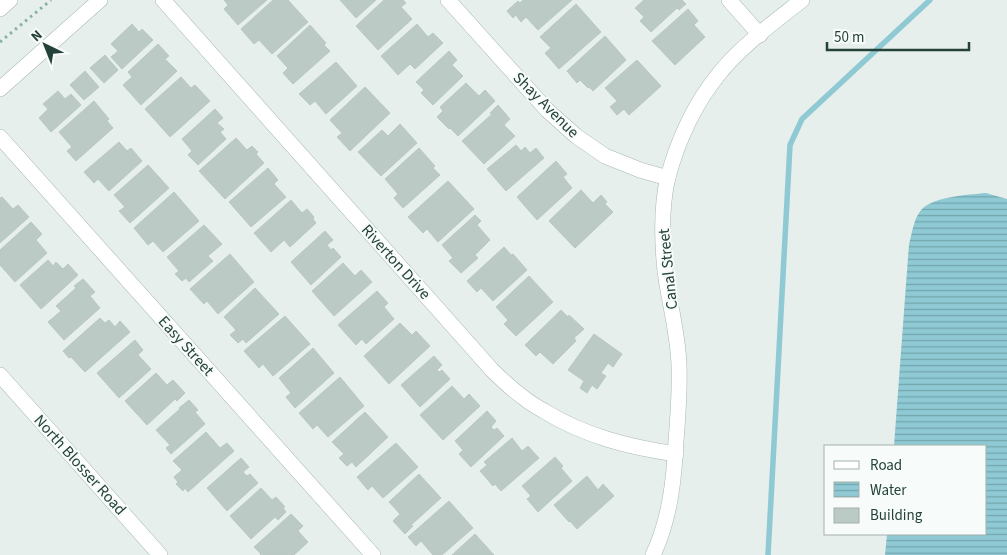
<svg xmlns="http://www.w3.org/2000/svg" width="1007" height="555" font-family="'Source Sans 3',sans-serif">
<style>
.water{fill:url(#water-rules)}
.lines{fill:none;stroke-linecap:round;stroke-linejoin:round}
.stream{stroke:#8ec9d4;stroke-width:5.5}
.building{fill:#bbcac4;stroke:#b8c9c2}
.minor-casing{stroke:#a8b8b2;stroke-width:16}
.path{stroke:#86b3a5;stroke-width:3;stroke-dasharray:2.5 4;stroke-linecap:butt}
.minor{stroke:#fff;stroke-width:15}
.labels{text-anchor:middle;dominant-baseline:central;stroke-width:4;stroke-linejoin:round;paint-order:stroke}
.street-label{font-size:16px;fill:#24423a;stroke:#f7fbf9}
</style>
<defs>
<pattern id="water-rules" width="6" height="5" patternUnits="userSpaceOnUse" patternTransform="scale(1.25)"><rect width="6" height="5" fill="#8ec9d4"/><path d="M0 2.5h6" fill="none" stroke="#74a5ad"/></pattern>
</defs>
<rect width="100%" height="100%" fill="#e6efeb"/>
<path class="water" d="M 986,193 L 1007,199 L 1007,555 L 885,555 L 887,534 L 986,534 L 986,446 L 894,446 L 909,244 C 912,234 913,222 919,213 C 929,196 968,195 986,193 Z"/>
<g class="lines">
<polyline class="stream" points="768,555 790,145 802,119 930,0"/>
</g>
<g class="building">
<polygon points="224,0 267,0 238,25 224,9 228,5"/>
<polygon points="273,0 288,0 308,22 272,54 259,40 254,44 241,29"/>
<polygon points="340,0 376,0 356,18"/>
<polygon points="384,0 403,0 406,3 401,7 412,19 378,50 356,26"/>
<polygon points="523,0 572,0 538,30 526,17 521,22 516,15 513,18 507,11 518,1 520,3"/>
<polygon points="644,0 682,0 686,4 679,10 677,8 651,32 640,21 644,17 635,8"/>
<polygon points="576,4 601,32 559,69 545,53 551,48 540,37"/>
<polygon points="688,9 698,21 694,25 705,37 675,65 652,41"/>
<polygon points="132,24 139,32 142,29 153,40 122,69 111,57 118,51 111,44"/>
<polygon points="417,24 428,37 433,33 443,43 415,69 410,64 398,75 381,56"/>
<polygon points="310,25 326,43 324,45 330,51 293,84 283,73 288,68 277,56"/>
<polygon points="605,36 626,60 593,91 589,87 588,88 580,80 577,83 567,71"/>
<polygon points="158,44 169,56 165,59 177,71 141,105 123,85 132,77 128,72"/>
<polygon points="449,51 457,60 452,65 463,76 433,105 421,93 424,90 416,82"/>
<polygon points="105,55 118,70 104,83 90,68"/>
<polygon points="637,60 661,86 629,115 624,109 617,115 610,107 617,101 605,88"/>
<polygon points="336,62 357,86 326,114 315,101 310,105 299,94"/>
<polygon points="85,71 99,87 84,100 70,85"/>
<polygon points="181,77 191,88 195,85 210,101 170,137 145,109"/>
<polygon points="466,83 479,96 485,90 495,101 458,136 450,128 449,129 437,117 443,111 440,107"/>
<polygon points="365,87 390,113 350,151 337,137 342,133 330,120"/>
<polygon points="58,91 65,99 71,94 81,105 51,132 39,118 48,109 43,104"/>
<polygon points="94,101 109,119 107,121 113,128 76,161 67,151 72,147 59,132"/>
<polygon points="498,105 510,119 504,125 515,136 484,164 462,141 492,114 490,113"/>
<polygon points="215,109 223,118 217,123 224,129 220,132 226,139 198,165 188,155 192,151 182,139"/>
<polygon points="400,124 417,143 381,176 358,152 382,130 388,136"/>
<polygon points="236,138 247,150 252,146 258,152 256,154 264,163 225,199 199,171"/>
<polygon points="119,142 127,151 131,148 142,161 109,191 98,179 94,183 84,172"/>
<polygon points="516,145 521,151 525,147 530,153 536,148 544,158 506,191 487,169"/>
<polygon points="419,148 435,166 433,168 440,175 403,208 394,198 398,194 385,179"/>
<polygon points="556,161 567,174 563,177 572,188 537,220 517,197"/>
<polygon points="148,165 169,188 130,223 119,211 125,207 114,195"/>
<polygon points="268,168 278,180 274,184 286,197 251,227 229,202"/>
<polygon points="448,181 474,209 438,242 427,229 423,233 408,217"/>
<polygon points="581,190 593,203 601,195 607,202 605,204 613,212 575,248 549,221"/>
<polygon points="174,192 199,221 163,252 153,241 148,245 134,228"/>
<polygon points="2,197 13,209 18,205 29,217 0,243 0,198"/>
<polygon points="291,200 302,213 307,209 314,217 313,219 316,223 290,247 284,240 271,252 254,233"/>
<polygon points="475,215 481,221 477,225 490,240 475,255 478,258 461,273 449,261 453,258 442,245"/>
<polygon points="31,222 42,234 36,240 47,253 15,282 0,265 0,250"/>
<polygon points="204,225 222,244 208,256 213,261 189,282 186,278 182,281 175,274 179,271 167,257"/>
<polygon points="325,231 333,240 327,245 331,250 333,248 341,257 311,285 291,262"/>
<polygon points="504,247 511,255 513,254 527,270 493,301 481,288 477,292 467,281"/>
<polygon points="230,254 254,282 218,314 207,301 204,304 190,289"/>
<polygon points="48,260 53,266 56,262 63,269 68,264 78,275 41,309 20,285"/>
<polygon points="343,263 355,276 361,270 372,282 334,316 312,291"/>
<polygon points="529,276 553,302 516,336 504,324 508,320 496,307"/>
<polygon points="83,279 95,292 90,296 100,308 64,340 48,322 61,311 56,306 76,288 74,286"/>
<polygon points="255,288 279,314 246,343 243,339 238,343 230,335 236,330 224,317"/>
<polygon points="377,291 388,303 384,307 394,319 366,344 362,339 356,345 338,325"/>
<polygon points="561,310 568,317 569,315 584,329 574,338 576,341 553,364 540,352 536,356 525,345"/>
<polygon points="285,316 310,344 273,376 263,364 259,368 244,351"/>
<polygon points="100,318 105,323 109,320 115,327 120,321 130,332 85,372 71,357 69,358 63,351"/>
<polygon points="400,323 412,335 416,331 430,346 389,384 364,356"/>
<polygon points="594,334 622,354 613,367 608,363 601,373 606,376 597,389 592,385 587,393 580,388 584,381 568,370"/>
<polygon points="135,340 143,350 138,355 151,369 119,398 97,373"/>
<polygon points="313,348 334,373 295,408 286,397 291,393 279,378"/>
<polygon points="434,356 442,365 437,370 439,372 442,370 450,379 420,407 401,385"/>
<polygon points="156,373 167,385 173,380 185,393 177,401 175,399 147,425 125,401"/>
<polygon points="340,377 364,406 328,437 317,425 313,429 299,413"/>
<polygon points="452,386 464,399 469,394 480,406 443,440 420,415"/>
<polygon points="189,400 198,410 195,412 205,424 171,454 166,448 170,445 156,430 180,409 179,408"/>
<polygon points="487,411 496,421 491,427 494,430 497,428 504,436 471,467 459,454 463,450 455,441"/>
<polygon points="365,412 388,437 356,467 352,462 347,466 339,458 344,454 332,442"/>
<polygon points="206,432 220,448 227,443 234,451 188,492 185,488 183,491 176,484 178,482 174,477 182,470 173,461"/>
<polygon points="512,438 522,451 528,446 539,458 501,491 495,484 493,486 480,471 487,465 484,462"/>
<polygon points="396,443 418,467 383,498 372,486 368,490 357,477"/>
<polygon points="555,457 563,466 561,468 572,481 538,512 527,499 531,496 522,486"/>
<polygon points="241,458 249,467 243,472 247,476 250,474 258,483 227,511 207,488"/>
<polygon points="419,474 441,498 411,525 413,526 405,534 393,521 400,514 389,502"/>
<polygon points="587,476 598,490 603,484 614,496 577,529 570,521 569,522 554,505"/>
<polygon points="261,488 272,500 276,497 285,507 283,508 286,512 278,520 275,517 251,539 230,516"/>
<polygon points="449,501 473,528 442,555 433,555 421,541 416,546 408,537"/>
<polygon points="291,514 303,526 298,531 308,542 294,555 260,555 261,554 254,547"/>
<polygon points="475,534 494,555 452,555"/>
</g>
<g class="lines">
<defs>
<g id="minor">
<path d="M 163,0 L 492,370 C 502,380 513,390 524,398 C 530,403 537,407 544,411 C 585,436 628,447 676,454"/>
<polyline points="448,0 547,110 576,136 605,156 640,170 668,178"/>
<polyline points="729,0 760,35"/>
<polyline points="0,9 10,0"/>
<polyline points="0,89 100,0"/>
<polyline points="0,137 373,555"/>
<polyline points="0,375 160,555"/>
<path d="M 653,555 C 670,519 674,480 676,441 C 678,416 680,390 679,365 C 678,333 669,302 665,271 C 662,242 661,206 668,177 C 678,140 694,105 718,75 C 741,46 773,23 802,0"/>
</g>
</defs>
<use href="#minor" class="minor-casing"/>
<polyline class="path" points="0,42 51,0"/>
<use href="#minor" class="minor"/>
</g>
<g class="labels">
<g class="street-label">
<text transform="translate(546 105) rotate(45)">Shay Avenue</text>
<text transform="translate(396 262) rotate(48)">Riverton Drive</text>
<text transform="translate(668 269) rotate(-96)">Canal Street</text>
<text transform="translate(186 346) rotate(48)">Easy Street</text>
<text transform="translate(80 465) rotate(48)">North Blosser Road</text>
</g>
</g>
<rect x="824" y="445" width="162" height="90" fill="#f7fbf9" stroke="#a3b1ad"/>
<rect x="834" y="461" width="25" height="8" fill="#ffffff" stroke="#a3b1ad"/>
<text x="870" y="470" font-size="15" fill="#24423a">Road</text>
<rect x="834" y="482" width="25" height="15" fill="url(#water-rules)" stroke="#a3b1ad"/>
<text x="870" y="495" font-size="15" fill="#24423a">Water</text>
<rect x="834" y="508" width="25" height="15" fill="#bbcac4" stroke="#a3b1ad"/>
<text x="870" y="520" font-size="15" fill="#24423a">Building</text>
<g transform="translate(45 45) rotate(317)" stroke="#f7fbf9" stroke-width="4" paint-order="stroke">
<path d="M0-4L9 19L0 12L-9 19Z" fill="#24423a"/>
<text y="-8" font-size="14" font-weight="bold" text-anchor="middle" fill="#24423a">N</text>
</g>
<path d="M827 42v8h142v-8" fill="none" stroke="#24423a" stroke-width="2.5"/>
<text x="834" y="42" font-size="15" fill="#24423a" stroke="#f7fbf9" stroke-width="4" paint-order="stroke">50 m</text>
</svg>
